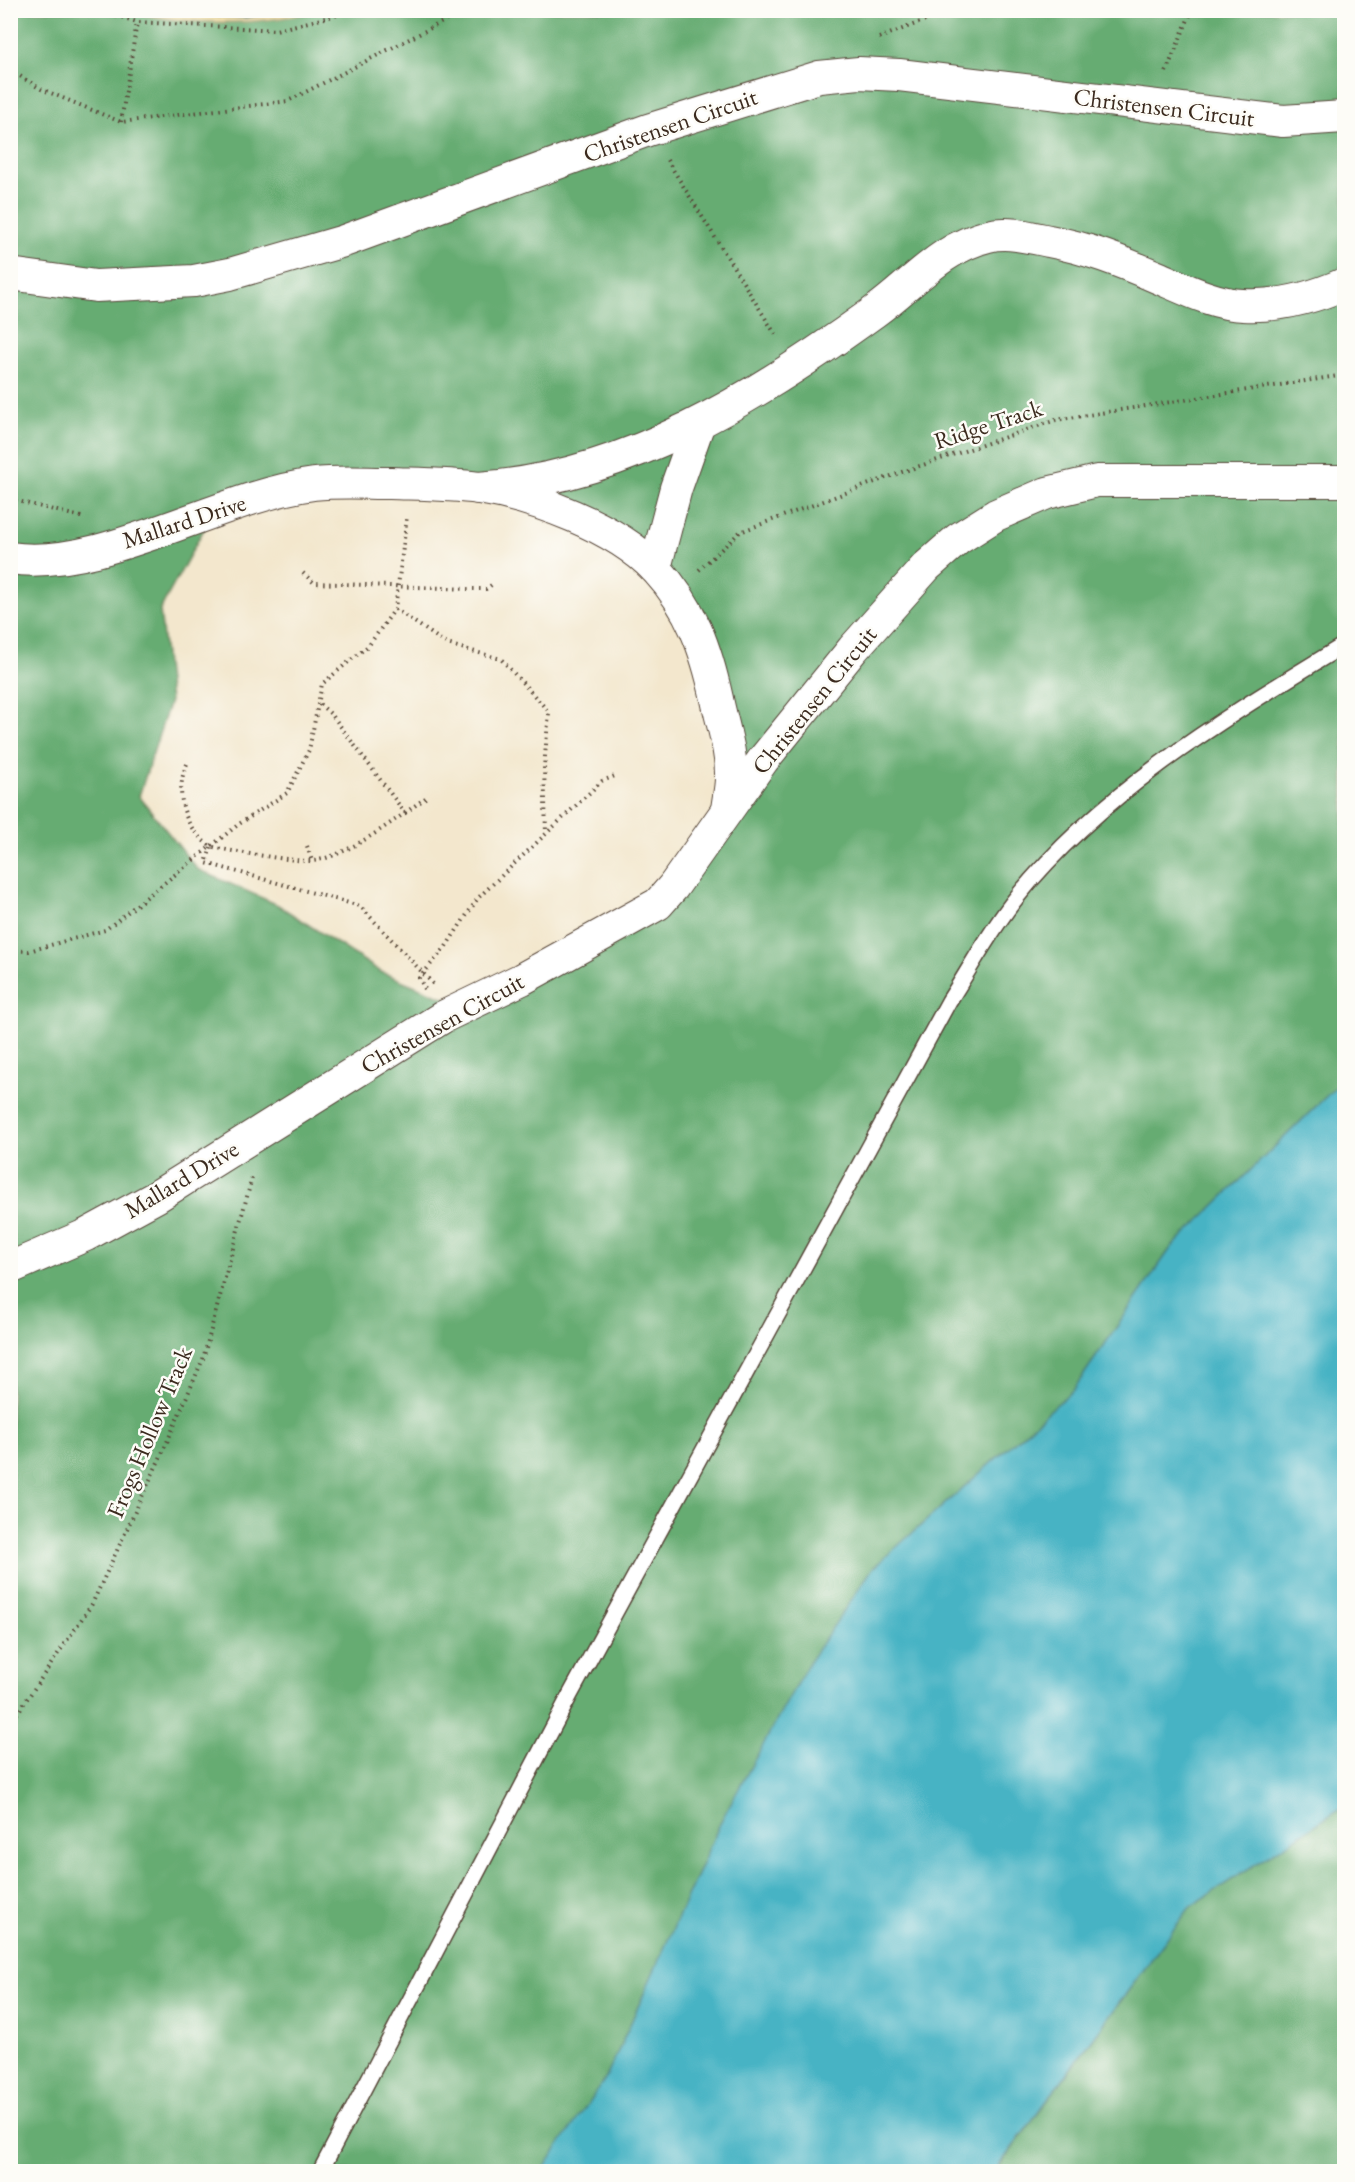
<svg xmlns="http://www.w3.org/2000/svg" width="1355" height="2182" font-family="'EB Garamond',serif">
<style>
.forest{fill:#66ac72;stroke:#506b48;stroke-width:1.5;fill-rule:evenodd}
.sand{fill:#eeda9e;stroke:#94825e;stroke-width:1.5}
.water{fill:#47b3c4;stroke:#416e71;stroke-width:1.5}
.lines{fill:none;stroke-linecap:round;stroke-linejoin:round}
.lane-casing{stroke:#574638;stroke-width:18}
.street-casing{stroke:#574638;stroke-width:34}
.path{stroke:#574638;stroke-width:4;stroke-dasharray:1.5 4.5;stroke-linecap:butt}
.lane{stroke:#fff;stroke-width:15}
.street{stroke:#fff;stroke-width:32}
.labels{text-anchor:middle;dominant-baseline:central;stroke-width:5;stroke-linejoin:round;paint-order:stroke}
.street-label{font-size:24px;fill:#3b2a1e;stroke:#fdfcf7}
</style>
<rect width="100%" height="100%" fill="#fdfcf7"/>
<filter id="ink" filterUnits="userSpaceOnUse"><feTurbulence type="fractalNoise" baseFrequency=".0167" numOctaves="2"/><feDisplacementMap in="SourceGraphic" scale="12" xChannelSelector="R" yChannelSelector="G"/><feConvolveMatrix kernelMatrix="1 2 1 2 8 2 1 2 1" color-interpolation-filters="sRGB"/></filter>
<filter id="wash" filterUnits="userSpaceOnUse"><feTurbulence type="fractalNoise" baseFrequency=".008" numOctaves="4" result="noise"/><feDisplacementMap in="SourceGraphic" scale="24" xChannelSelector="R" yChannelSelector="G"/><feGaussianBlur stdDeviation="1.35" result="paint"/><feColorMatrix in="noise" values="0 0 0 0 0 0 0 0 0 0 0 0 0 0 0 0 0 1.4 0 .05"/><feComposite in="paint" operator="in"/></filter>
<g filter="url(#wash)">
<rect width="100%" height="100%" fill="#f3e7cd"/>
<g class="forest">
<path d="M 11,11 L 1344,11 L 1344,1079 L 1171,1248 L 1074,1389 L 873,1568 L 817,1651 L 723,1817 L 607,2076 L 544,2171 L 11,2172 ZM 411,484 L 582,520 L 693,622 L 726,814 L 641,914 L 522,979 L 445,998 L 381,972 L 278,905 L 197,869 L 139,796 L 170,701 L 160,610 L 214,511 Z"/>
<polygon points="1344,1806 1344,2171 995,2172 1190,1907"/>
</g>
<path class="sand" d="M 127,11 L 316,11 C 256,26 188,26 127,11 Z"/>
<g class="water">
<polygon points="148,11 285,10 285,11 245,18"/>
<polygon points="1344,1079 1344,1806 1190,1907 995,2171 542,2171 607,2076 723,1817 809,1662 873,1568 1074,1389 1171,1248"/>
</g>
</g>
<g filter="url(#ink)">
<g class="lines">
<defs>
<path id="lane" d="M 320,2172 L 570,1695 L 949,1001 C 971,967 991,929 1017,897 C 1104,789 1228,716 1344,645"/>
<g id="street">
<polyline points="10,274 96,286 194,281 230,274 344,241 648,130 819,77 859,73 899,75 1283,121 1344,117"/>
<path d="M 478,488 C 626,478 757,397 874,312 C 912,285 940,248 988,236 C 1007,231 1030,237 1049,241 C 1087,248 1122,262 1157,277 C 1183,288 1214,304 1243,305 C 1279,307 1312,298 1344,284"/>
<path d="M 10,558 C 102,572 220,496 314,484 C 339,481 365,483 390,483 C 419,484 450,484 479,488 C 535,497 616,527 656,569 C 692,608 706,649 717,699 C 722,724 732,752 731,778 C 731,788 728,800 727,810"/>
<polyline points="655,568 676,488 699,423"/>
<polyline points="10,1268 86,1235 156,1197 443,1017 522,979 658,904 673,887 763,760 853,649 926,567 958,539 996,515 1047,493 1097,481 1344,481"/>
</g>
</defs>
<use href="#lane" class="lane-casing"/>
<use href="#street" class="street-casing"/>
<g class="path">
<polyline points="99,10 137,22 276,30 358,10"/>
<polyline points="879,38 952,10"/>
<polyline points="10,70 41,89 121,122 288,101 466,10"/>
<polyline points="1166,72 1192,10"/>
<polyline points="121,122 137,22"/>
<polyline points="667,160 777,337"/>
<polyline points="10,499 85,518"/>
<polyline points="699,570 740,532 902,472 1056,420 1344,375"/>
<polyline points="303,573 314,583 468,589 486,589 494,583"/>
<polyline points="395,609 447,644 501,659 549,712 544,767 546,833"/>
<path d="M 187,764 C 174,791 183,830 211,846 C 218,850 301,862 311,861 C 340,859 382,829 405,813 L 332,715 L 317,702"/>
<polyline points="405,813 428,796"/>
<polyline points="307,846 312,861"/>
<polyline points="211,847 206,863 360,906 435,986"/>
<polyline points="10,950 29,951 105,930 239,824 287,793 309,750 322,684 369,645 395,609 407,516"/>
<polyline points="425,989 419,978 445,948 478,898 602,781 615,776"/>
<polyline points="10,1724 92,1604 161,1456 203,1359 252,1178"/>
</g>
<use href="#lane" class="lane"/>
<use href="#street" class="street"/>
</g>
</g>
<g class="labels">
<g class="street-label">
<text transform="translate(1164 107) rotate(7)">Christensen Circuit</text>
<text transform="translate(670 125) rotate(-19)">Christensen Circuit</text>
<text transform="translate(988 424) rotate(-18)">Ridge Track</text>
<text transform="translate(184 521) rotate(-18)">Mallard Drive</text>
<text transform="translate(814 700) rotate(-51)">Christensen Circuit</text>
<text transform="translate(442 1023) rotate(-29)">Christensen Circuit</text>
<text transform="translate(181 1179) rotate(-31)">Mallard Drive</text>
<text transform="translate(149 1432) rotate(-67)">Frogs Hollow Track</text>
</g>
</g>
<rect width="1355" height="2182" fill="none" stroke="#fdfcf7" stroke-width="36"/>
</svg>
